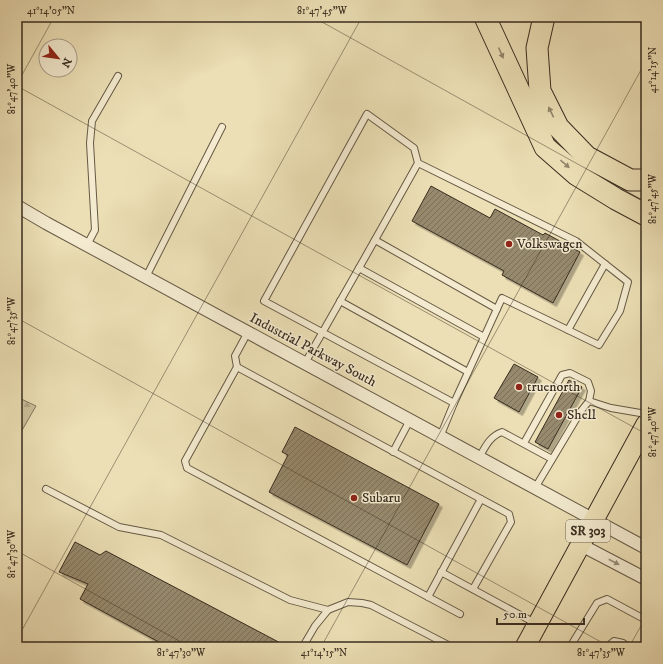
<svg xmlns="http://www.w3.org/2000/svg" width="663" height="664" font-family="'IM FELL DW Pica',serif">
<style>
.forest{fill:url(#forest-firs);stroke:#82765e}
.building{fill:url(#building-hatch);stroke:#382c1f;filter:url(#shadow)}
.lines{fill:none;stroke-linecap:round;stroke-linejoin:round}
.lane-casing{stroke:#655944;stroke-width:8}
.street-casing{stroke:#655944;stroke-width:14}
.primary-casing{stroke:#382c1f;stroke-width:21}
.highway-casing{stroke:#382c1f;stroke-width:23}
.lane{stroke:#f3eacf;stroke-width:6}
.street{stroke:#f3eacf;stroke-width:12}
.primary{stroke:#ecdfb5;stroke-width:19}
.highway{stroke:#ecdfb5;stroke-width:21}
.oneway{fill:#92866a}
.oneway2{fill:#968b77}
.ticks{fill:none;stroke:#382c1f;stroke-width:1;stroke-opacity:0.45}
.poi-dot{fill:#8f2418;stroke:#f3eacf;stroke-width:1.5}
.labels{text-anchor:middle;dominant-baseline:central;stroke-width:3;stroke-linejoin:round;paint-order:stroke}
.shield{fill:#f3eacf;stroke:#706554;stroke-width:1}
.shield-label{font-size:13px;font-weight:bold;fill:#382c1f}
.poi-label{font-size:14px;fill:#382c1f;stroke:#f3eacf;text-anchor:start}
.street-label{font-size:14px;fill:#382c1f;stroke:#f3eacf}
.neatline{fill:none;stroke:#382c1f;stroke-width:1.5}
.ticks-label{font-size:10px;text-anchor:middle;fill:#382c1f}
</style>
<defs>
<pattern id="forest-firs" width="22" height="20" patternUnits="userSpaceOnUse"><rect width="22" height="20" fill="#cdc19c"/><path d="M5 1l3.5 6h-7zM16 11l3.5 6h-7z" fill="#b1a686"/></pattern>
<pattern id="building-hatch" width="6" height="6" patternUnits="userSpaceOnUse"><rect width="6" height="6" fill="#96896d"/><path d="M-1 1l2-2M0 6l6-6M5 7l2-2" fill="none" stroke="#7b7059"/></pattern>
<filter id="shadow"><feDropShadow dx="3.5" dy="3.5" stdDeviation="0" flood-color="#0004"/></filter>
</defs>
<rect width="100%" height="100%" fill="#ecdfb5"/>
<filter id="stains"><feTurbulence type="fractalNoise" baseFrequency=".005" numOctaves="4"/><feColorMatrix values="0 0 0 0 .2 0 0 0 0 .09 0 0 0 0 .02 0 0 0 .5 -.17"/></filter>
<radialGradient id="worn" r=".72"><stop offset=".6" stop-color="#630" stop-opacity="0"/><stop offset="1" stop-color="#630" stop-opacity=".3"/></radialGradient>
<polygon class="forest" points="17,397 36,406 17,439"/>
<g class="building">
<polygon points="431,186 490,218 495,209 543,235 545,233 580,252 553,303 502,275 504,271 412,221"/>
<polygon points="514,364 538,377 519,412 494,398"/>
<polygon points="569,380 582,387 548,449 535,442"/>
<polygon points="295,427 439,504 407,565 269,492 288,455 282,452"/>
<polygon points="75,542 100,555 106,551 288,647 168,647 80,599 88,584 59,572"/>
</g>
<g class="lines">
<defs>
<g id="lane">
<polyline points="375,240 497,309"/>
<polyline points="87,245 95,230 90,143 92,121 118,76"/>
<polyline points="359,268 484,337"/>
<polyline points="146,277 222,127"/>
<polyline points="340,301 468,372"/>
<polyline points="568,330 605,264"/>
<polyline points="248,332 235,356 237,367 185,461 187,468 460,614"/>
<path d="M 305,363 C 343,296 381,230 418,163 L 414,148 L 367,114 L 264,301 L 454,403 L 502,298 L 599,345 L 620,311 L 628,282 L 576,241 L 418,163"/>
<polyline points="237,367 481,499 428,597"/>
<polyline points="440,437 454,403"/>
<polyline points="524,443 562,375 570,373 588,382 591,391 589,401"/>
<polyline points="393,452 410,420"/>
<path d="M 479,458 C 485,447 490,436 502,432 L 552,459"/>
<polyline points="535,488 581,411 589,401 611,408 646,414"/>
<polyline points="46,489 119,527 161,535 290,600 328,610"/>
<polyline points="441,572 535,623"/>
<polyline points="473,589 511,522 509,514 481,499"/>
<polyline points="305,643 315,626 328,610 348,602 362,603 371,605 452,647"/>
<polyline points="570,647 597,603 607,599 646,620"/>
<polyline points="607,647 614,641 623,643 629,647"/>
</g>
<g id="street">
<polyline points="17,206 46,223 646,548"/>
<polyline points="581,545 646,579"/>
</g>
<polyline id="primary" points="525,647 646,424"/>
<g id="highway">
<polyline points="485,17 545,147 577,175 616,199 646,215"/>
<polyline points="544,17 537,48 540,91 558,127 587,157 630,180 646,180"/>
</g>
</defs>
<use href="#lane" class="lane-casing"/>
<use href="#street" class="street-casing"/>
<use href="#primary" class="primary-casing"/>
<use href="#highway" class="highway-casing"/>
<use href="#lane" class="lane"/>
<use href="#street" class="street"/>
<use href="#primary" class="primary"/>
<use href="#highway" class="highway"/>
</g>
<defs><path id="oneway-solid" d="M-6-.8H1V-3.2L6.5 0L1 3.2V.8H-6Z"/></defs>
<g class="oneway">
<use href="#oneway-solid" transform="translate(501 53) rotate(66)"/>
<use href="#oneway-solid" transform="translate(551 112) rotate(-116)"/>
<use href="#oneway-solid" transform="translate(565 164) rotate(41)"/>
</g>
<use class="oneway2" href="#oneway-solid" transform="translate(614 562) rotate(28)"/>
<path class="ticks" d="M 313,17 L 646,202M 17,84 L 54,17M 17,86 L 646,434M 17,318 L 610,647M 17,551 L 190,647M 17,639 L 362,17M 321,647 L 646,61M 629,647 L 646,617"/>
<g class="poi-dot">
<circle cx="509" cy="244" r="4"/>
<circle cx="519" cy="387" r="4"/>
<circle cx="559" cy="415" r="4"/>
<circle cx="354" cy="498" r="4"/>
</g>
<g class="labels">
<rect class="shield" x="566" y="520" width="44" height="22" rx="3"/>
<g class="shield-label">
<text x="588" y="531">SR 303</text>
</g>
<g class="poi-label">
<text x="517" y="244">Volkswagen</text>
<text x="527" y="387">truenorth</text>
<text x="567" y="415">Shell</text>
<text x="362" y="498">Subaru</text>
</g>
<g class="street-label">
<text transform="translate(313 350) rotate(28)">Industrial Parkway South</text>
</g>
</g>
<rect width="663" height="664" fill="none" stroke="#ecdfb5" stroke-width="44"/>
<g transform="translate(58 58) rotate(119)"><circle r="19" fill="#f3eacf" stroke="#a89e89"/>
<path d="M0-3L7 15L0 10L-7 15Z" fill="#8f2418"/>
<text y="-6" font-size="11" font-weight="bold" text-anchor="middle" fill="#382c1f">N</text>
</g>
<path d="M497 618v6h87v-6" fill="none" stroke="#382c1f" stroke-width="2"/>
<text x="503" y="618" font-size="12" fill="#382c1f" stroke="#f3eacf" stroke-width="3" paint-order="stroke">50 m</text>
<rect x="22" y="22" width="619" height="620" class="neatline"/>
<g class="ticks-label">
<text x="51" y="14">41°14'05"N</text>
<text x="322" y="14">81°47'45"W</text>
<text transform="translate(652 70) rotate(-90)" y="4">41°14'15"N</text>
<text transform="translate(11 89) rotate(-90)" y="4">81°47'40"W</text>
<text transform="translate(652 199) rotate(-90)" y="4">81°47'45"W</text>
<text transform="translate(11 321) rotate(-90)" y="4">81°47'35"W</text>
<text transform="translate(652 432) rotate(-90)" y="4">81°47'40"W</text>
<text transform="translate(11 554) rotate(-90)" y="4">81°47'30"W</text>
<text x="181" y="656">81°47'30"W</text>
<text x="324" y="656">41°14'15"N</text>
<text x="601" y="656">81°47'35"W</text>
</g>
<rect width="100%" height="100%" filter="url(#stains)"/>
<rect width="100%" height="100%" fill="url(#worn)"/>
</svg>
